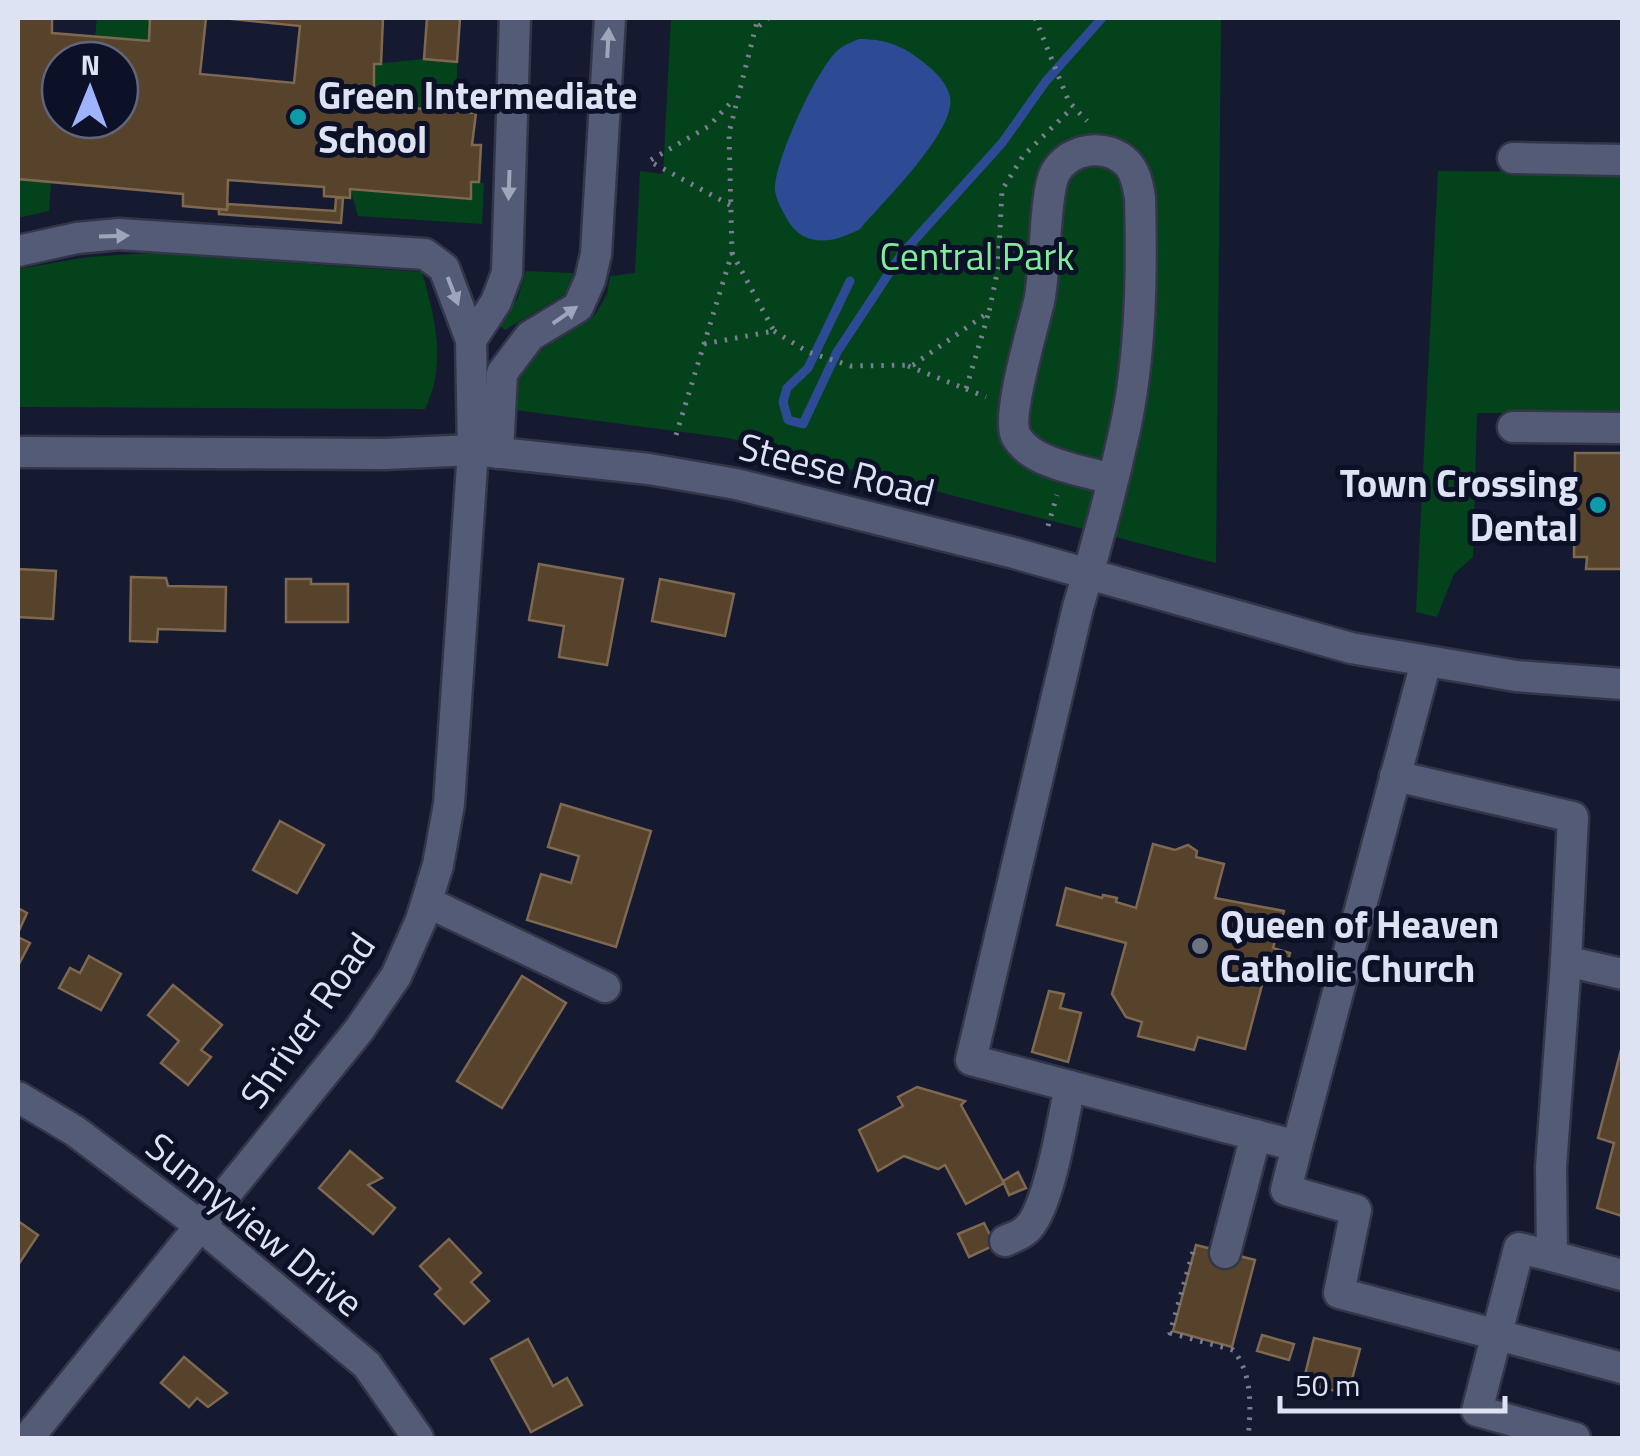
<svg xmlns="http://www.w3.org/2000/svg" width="1640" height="1456" font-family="'Titillium Web',sans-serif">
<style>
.green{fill:#03421a}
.water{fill:#2d4b94}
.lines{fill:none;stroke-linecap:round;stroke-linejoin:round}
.stream{stroke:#2d4b94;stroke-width:9}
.building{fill:#57432b;stroke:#7e6950;stroke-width:2.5;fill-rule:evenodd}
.minor-casing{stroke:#333648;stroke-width:35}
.path{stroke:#797e92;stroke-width:5;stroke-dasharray:2.5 8;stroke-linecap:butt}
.minor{stroke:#535b76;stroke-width:30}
.oneway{fill:#9fa6bb}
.culture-dot{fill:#0f9aa8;stroke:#0c1127;stroke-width:4}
.worship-dot{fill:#6b7280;stroke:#0c1127;stroke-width:4}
.labels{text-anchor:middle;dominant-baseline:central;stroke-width:10;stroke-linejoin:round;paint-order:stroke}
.poi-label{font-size:38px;font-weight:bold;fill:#dee3f4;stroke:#0c1127;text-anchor:start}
.park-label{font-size:38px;fill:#7eec98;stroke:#0c1127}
.street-label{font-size:38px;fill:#dee3f4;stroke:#0c1127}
</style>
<rect width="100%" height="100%" fill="#151a31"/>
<g class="green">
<polygon points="97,18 150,18 149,41 95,37"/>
<polygon points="671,18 1221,18 1216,563 728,438 515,410 510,383 519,365 595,315 607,294 610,276 635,273 640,171 663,174"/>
<polygon points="424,59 457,62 457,101 476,104 476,113 374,105 374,64"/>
<polygon points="1438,171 1622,172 1622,413 1477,413 1473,557 1454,574 1437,617 1416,612"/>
<polygon points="18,179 51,182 49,211 18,218"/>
<polygon points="471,182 484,183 482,224 358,216 350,189 470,199"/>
<path d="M 150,253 L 422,272 C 435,318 447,364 425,409 L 18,407 L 18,269 L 88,257 Z"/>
<polygon points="526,271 573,273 572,290 505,330 499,325 501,315 517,300"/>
</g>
<path class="water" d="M 859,39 C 888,39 906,47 928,66 C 938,74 947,84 950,97 C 957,130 882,203 860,229 C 834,243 804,249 787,219 C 782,210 776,200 775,190 C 774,162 817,68 838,50 C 844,45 852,42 859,39 Z"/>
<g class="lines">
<polyline class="stream" points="850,281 808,368 787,388 783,402 788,420 803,424 837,352 901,255 1002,143 1046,81 1102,18"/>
</g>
<g class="building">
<path d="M 18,18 L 52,18 L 52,33 L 149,41 L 150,18 L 206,18 L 200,74 L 294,83 L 300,26 L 222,18 L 383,18 L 381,64 L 374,64 L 374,105 L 476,113 L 472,145 L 481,145 L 479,182 L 471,182 L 471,199 L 350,189 L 350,198 L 324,196 L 324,187 L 228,180 L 227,210 L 183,206 L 183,194 L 18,179 ZM 60,60 L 120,60 L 120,120 L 60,120 Z"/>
<polygon points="427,18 460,18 457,62 424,59"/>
<polygon points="336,198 343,198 341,223 219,214 219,209 227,210 228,204 335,211"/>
<polygon points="1575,453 1622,453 1622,569 1586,569 1587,557 1574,557"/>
<polygon points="539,564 623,579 607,665 559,657 564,626 529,620"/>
<polygon points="18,569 56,571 53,619 18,617"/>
<polygon points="131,577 166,578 168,586 226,587 225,631 158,629 157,642 130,641"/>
<polygon points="286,579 311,579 311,584 348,584 348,622 286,622"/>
<polygon points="660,579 734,594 725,636 652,621"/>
<polygon points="561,804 651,831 616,947 527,920 541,874 571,883 579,856 548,847"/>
<polygon points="280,821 324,845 297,893 253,870"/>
<polygon points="1153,844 1175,850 1188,845 1197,851 1196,857 1224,864 1215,898 1284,911 1273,948 1290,953 1284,975 1266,970 1245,1049 1198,1037 1194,1050 1138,1036 1142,1022 1126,1017 1112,994 1126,943 1057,925 1066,888 1102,898 1103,895 1117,898 1116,902 1136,908"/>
<polygon points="18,908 27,913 18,933"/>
<polygon points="18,937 30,943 18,966"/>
<polygon points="89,956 121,974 101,1010 59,988 70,968 80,973"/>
<polygon points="522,976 566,1003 502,1108 457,1081"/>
<polygon points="173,985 222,1025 201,1050 211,1057 188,1085 161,1063 179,1041 148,1015"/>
<polygon points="1049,991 1064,994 1060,1008 1081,1013 1068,1062 1032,1052"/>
<polygon points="1622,1046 1622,1216 1597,1208 1614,1143 1598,1138"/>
<polygon points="917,1087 965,1101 961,1105 1004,1183 966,1204 945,1165 938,1169 904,1156 878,1171 859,1130 903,1106 898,1097"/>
<polygon points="350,1151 382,1178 368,1185 395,1208 373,1234 319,1188"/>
<polygon points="1018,1172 1026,1188 1009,1195 1003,1181"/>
<polygon points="18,1221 38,1235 18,1265"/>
<polygon points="984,1223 995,1245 969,1257 958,1234"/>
<polygon points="449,1239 481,1273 471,1282 489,1301 464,1324 435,1294 441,1289 420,1266"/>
<polygon points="1196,1245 1255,1260 1232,1347 1173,1331"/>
<polygon points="1262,1335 1294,1344 1289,1360 1257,1351"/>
<polygon points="1314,1338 1360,1349 1348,1394 1303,1383"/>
<polygon points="528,1339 553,1386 567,1378 582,1405 531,1432 491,1359"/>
<polygon points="184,1357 227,1393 208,1407 197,1398 189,1407 161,1383"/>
</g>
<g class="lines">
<defs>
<g id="minor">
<polyline points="1513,158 1622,160"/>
<polyline points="18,251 77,238 119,234 425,254 444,268 471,340 473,450 449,804 438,865 421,920 396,976 359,1030 28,1438"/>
<polyline points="471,340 496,302 507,273 515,18"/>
<polyline points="1513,427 1622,428"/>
<polyline points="18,452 385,454 473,450 649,469 736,484 1014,553 1351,648 1516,676 1622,684"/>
<polyline points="498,453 502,373 530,336 578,307 590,280 596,254 610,18"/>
<path d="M 1112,479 C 1084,471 1031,464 1016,436 C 1006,417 1033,327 1039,302 C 1046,271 1044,194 1055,173 C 1069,148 1106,142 1127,163 C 1136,172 1138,186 1140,198 C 1142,273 1141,355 1125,429 C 1112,488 1096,549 1078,607 L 971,1060 L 1297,1146 L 1426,662"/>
<polyline points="1395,776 1573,817 1566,961 1622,974"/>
<polyline points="427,902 605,987"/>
<polyline points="1566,961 1551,1167 1552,1256 1519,1248 1477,1411 1575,1438"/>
<polyline points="18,1097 75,1131 202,1227 367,1365 418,1438"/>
<polyline points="1297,1146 1286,1190 1356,1210 1339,1293 1622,1368"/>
<path d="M 1005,1241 C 1011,1238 1021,1235 1026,1230 C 1049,1211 1063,1118 1070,1086"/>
<polyline points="1225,1253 1256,1135"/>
<polyline points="1552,1256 1622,1275"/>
</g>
</defs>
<use href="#minor" class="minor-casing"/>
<g class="path">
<polyline points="1035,18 1069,102 1087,121"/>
<polyline points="759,26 768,18"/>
<polyline points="730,205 649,161 709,126 734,99"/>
<polyline points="774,331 808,352 851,366 913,365 989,312 998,269 1002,190 1023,156 1073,107"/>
<polyline points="704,344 774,331 732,253"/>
<polyline points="908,366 966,389 988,315"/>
<polyline points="966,389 986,397"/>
<polyline points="676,435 732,253 729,133 758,18"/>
<polyline points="1048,526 1057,495"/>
<path d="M 1193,1252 L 1170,1333 L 1233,1350 C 1253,1374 1251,1409 1248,1438"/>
</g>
<use href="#minor" class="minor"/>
</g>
<defs><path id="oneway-solid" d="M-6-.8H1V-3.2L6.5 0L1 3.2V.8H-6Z" transform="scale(2.5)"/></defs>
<g class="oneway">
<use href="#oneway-solid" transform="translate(608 43) rotate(-87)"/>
<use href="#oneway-solid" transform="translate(509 185) rotate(92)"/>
<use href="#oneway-solid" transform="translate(114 236) rotate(-2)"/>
<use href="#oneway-solid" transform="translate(453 291) rotate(69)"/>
<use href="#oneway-solid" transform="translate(565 315) rotate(-35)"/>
</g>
<g class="culture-dot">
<circle cx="298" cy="117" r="10"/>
<circle cx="1598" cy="505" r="10"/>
</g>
<circle class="worship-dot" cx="1200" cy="946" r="10"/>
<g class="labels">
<g class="poi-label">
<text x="318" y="95">Green Intermediate<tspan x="318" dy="44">School</tspan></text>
<text x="1578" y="483" text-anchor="end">Town Crossing<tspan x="1578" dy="44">Dental</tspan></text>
<text x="1220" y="924">Queen of Heaven<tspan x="1220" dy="44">Catholic Church</tspan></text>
</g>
<g class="park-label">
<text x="977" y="256">Central Park</text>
</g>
<g class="street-label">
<text transform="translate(837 469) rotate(14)">Steese Road</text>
<text transform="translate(307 1020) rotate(-55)">Shriver Road</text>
<text transform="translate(255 1224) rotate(39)">Sunnyview Drive</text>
</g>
</g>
<rect width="1640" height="1456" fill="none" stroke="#dee3f4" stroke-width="40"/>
<g transform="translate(90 90) rotate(1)"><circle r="48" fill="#0c1127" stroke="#606579" stroke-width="2.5"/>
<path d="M0-8L18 38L0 25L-18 38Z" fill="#9fb3fd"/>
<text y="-15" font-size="28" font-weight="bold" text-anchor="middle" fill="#dee3f4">N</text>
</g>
<path d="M1280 1396v15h225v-15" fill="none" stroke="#dee3f4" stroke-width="5"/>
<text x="1295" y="1396" font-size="30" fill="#dee3f4" stroke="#0c1127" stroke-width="8" paint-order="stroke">50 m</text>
</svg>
